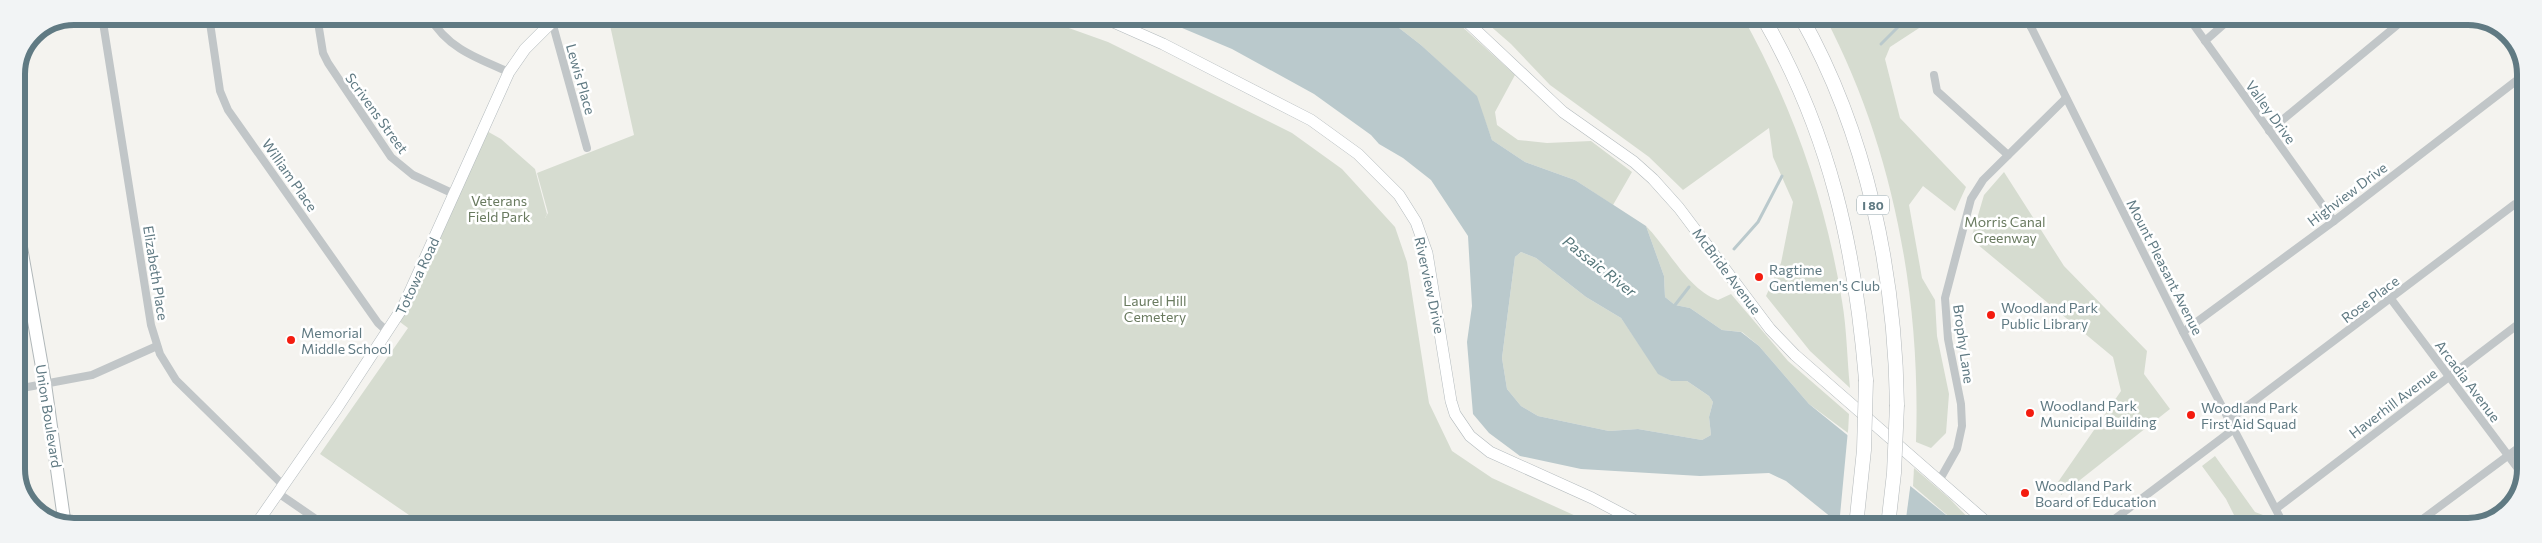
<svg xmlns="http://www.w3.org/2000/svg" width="2542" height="543" font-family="Commissioner,sans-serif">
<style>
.green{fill:#d6dcd0}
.water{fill:#bac9cc;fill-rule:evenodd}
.pier{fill:#f4f3ef}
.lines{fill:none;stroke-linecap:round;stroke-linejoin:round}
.stream{stroke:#bac9cc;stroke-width:3}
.secondary-casing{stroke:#b3babd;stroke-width:12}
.primary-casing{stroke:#b1b8ba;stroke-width:14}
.highway-casing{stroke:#b3b8ba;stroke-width:15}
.street{stroke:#c1c6c8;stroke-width:8}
.secondary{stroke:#fff;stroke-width:11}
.primary{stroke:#fff;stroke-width:12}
.highway{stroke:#fff;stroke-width:14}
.highway-bridge-casing{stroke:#b3b8ba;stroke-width:15;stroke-linecap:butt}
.highway-bridge{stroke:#fff;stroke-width:14}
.poi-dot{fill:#f41c0f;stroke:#fff;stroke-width:2}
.labels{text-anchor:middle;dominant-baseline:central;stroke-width:5;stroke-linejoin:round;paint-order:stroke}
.shield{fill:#fff;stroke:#90a2a8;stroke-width:1}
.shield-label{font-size:12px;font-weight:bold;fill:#607a83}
.street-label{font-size:14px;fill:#607a83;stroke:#fff}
.park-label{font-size:14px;fill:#697a5f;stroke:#fff}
.poi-label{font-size:14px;fill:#607a83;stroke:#fff;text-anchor:start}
.water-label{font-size:15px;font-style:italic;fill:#57777b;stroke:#fff}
.rim{fill:none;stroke:#607a83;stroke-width:6}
</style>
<rect width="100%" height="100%" fill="#f4f3ef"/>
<g class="green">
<polygon points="608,16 1038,17 1108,42 1292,133 1342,169 1395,227 1407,262 1429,403 1452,451 1492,478 1598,526 425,526 320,454 408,328 400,322 414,296 485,130 501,139 535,169 547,214 545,218 548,213 537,173 634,135"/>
<polygon points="1385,17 1449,17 1457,22 1515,75 1495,112 1497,125 1518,140 1547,143 1591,141 1632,172 1613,205 1575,180 1525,162 1492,140 1476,96 1421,45"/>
<path d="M 1480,17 L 1648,17 L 1654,24 L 1680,24 L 1692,17 L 1743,17 C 1793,108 1825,198 1842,301 C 1847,330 1847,360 1850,388 L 1810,351 L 1766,296 L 1781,263 L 1793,202 L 1773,157 L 1769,128 L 1683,190 L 1649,157 L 1550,85 L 1511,44 Z"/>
<path d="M 1825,17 L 1936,17 L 1890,47 L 1885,59 L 1900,118 L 1966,187 L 1955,211 L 1923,186 L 1909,205 L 1922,278 L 1935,300 L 1937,336 L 1949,394 L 1946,433 L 1931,448 L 1916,442 C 1921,297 1893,146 1825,17 Z"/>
<polygon points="2004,172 2064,266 2147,351 2144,374 2170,409 2061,495 2058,482 2121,391 2113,357 1971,239 1984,195"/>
<path d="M 1646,226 C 1668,248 1688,290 1718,300 L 1731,294 L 1788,361 L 1849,414 L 1848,433 L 1809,404 L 1759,346 L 1742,332 L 1722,330 L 1690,308 L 1675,305 L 1665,297 L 1664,276 Z"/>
<polygon points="1521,252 1536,258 1586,297 1621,318 1659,374 1671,381 1687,381 1709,396 1713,402 1709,417 1711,435 1702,440 1638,429 1609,431 1538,416 1521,406 1507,389 1502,358 1515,257"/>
<polygon points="2215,456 2255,512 2271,518 2275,527 2240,527 2226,499 2202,466"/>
<polygon points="1914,468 1949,498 1977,527 1961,527 1913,486"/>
</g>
<path class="water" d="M 1156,17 L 1385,17 L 1421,45 L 1477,96 L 1492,140 L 1525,162 L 1575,180 L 1646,226 L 1664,276 L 1665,297 L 1675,305 L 1690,308 L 1722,330 L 1741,332 L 1759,346 L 1809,404 L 1961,527 L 1842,526 L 1786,481 L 1769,473 L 1700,476 L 1581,469 L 1520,456 L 1489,433 L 1473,414 L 1467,342 L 1472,306 L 1468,236 L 1431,180 L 1403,158 L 1379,144 L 1371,135 L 1314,94 L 1232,49 ZM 1521,252 L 1536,258 L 1586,297 L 1621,318 L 1658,374 L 1671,381 L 1687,381 L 1709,396 L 1713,402 L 1709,417 L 1711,435 L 1702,440 L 1638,429 L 1609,431 L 1538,416 L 1521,406 L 1507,389 L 1502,358 L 1515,257 Z"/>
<polygon class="pier" points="1848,430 1911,481 1905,526 1839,526"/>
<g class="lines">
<g class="stream">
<polyline points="1881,44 1908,17"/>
<polyline points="1734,249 1758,222 1782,176"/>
<polyline points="1675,305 1689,287"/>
</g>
<defs>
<g id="secondary">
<polyline points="1102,17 1163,44 1311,120 1358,154 1399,195 1416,222 1427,253 1451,401 1455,414 1470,436 1490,452 1592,498 1645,526"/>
<polyline points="1462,17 1563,112 1634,162 1653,179 1679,208 1770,329 1795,355 1992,527"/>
<polyline points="255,526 337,408 403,307 509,72 525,49 558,16"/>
</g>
<polyline id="primary" points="16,219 45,384 65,526"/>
<g id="highway">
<path d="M 1763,17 C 1830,133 1855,248 1866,380"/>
<path d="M 1801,17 C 1867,134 1895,272 1897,405"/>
</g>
</defs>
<use href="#secondary" class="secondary-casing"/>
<use href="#primary" class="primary-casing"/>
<use href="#highway" class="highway-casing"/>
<g class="street">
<polyline points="102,16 151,325 160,354 176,380 283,485"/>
<polyline points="209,16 220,91 228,110 378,323 388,332"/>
<polyline points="317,16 323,53 328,63 391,157 413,175 454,194"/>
<path d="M 429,16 C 447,48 476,58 509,72"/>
<polyline points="2026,17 2183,332 2285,527"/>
<polyline points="2188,17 2334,221"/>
<polyline points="551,18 587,148"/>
<polyline points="2031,27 2045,17"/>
<polyline points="2205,41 2232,17"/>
<polyline points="1934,75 1937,91 2008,155"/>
<polyline points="2269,131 2407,17"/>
<polyline points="16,286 28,283"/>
<polyline points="2391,299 2525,478"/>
<polyline points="2183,332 2334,221 2525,74"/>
<polyline points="17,389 92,375 157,346"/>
<polyline points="2229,420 2515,204 2521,204 2525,209"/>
<polyline points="1939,481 1957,449 1962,426 1961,404 1948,339 1945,298 1971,199 1983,180 2066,98"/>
<polyline points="278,493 326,526"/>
<polyline points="2277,508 2525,319"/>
<polyline points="2104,527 2234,429"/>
<polyline points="2412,527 2525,443"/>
</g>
<use href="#secondary" class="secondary"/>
<use href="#primary" class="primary"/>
<use href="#highway" class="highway"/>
<defs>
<g id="highway-bridge">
<polyline points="1856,526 1864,450 1866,380"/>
<polyline points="1888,526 1894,473 1897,405"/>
</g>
</defs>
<use href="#highway-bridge" class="highway-bridge-casing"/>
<use href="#highway-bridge" class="highway-bridge"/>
</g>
<g class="poi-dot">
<circle cx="1759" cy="277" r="5"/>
<circle cx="1991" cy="315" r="5"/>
<circle cx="291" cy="340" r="5"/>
<circle cx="2030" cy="413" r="5"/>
<circle cx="2191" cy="415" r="5"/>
<circle cx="2025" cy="493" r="5"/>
</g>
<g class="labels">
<rect class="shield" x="1857" y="195.5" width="32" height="19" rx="4"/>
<g class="shield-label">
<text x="1873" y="205">I 80</text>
</g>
<g class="street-label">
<text transform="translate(581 79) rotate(74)">Lewis Place</text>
<text transform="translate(2271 112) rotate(54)">Valley Drive</text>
<text transform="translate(377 113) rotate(54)">Scrivens Street</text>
<text transform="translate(290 175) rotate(55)">William Place</text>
<text transform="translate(2347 194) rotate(-37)">Highview Drive</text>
<text transform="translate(2165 267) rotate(63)">Mount Pleasant Avenue</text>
<text transform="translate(1727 271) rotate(53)">McBride Avenue</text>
<text transform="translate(156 273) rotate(81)">Elizabeth Place</text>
<text transform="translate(417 276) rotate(-65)">Totowa Road</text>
<text transform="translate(1430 285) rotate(78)">Riverview Drive</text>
<text transform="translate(2370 299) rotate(-37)">Rose Place</text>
<text transform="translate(1964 344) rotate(82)">Brophy Lane</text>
<text transform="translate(2468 381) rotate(53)">Arcadia Avenue</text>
<text transform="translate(2393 403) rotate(-37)">Haverhill Avenue</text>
<text transform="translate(49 416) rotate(81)">Union Boulevard</text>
</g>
<g class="park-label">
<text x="499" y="200">Veterans<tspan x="499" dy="16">Field Park</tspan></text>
<text x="2005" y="221">Morris Canal<tspan x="2005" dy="16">Greenway</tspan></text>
<text x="1155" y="300">Laurel Hill<tspan x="1155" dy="16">Cemetery</tspan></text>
</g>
<g class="poi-label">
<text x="1769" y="269">Ragtime<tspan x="1769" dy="16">Gentlemen's Club</tspan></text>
<text x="2001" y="307">Woodland Park<tspan x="2001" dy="16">Public Library</tspan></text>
<text x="301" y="332">Memorial<tspan x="301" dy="16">Middle School</tspan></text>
<text x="2040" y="405">Woodland Park<tspan x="2040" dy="16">Municipal Building</tspan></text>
<text x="2201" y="407">Woodland Park<tspan x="2201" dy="16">First Aid Squad</tspan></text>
<text x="2035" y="485">Woodland Park<tspan x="2035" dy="16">Board of Education</tspan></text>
</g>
<g class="water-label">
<text transform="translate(1600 266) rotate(38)">Passaic River</text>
</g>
</g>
<path d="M0 0H2542V543H0ZM74 25H2468A49 49 0 0 1 2517 74V469A49 49 0 0 1 2468 518H74A49 49 0 0 1 25 469V74A49 49 0 0 1 74 25Z" fill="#f2f4f5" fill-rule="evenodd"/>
<path class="rim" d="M74 25H2468A49 49 0 0 1 2517 74V469A49 49 0 0 1 2468 518H74A49 49 0 0 1 25 469V74A49 49 0 0 1 74 25Z"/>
</svg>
